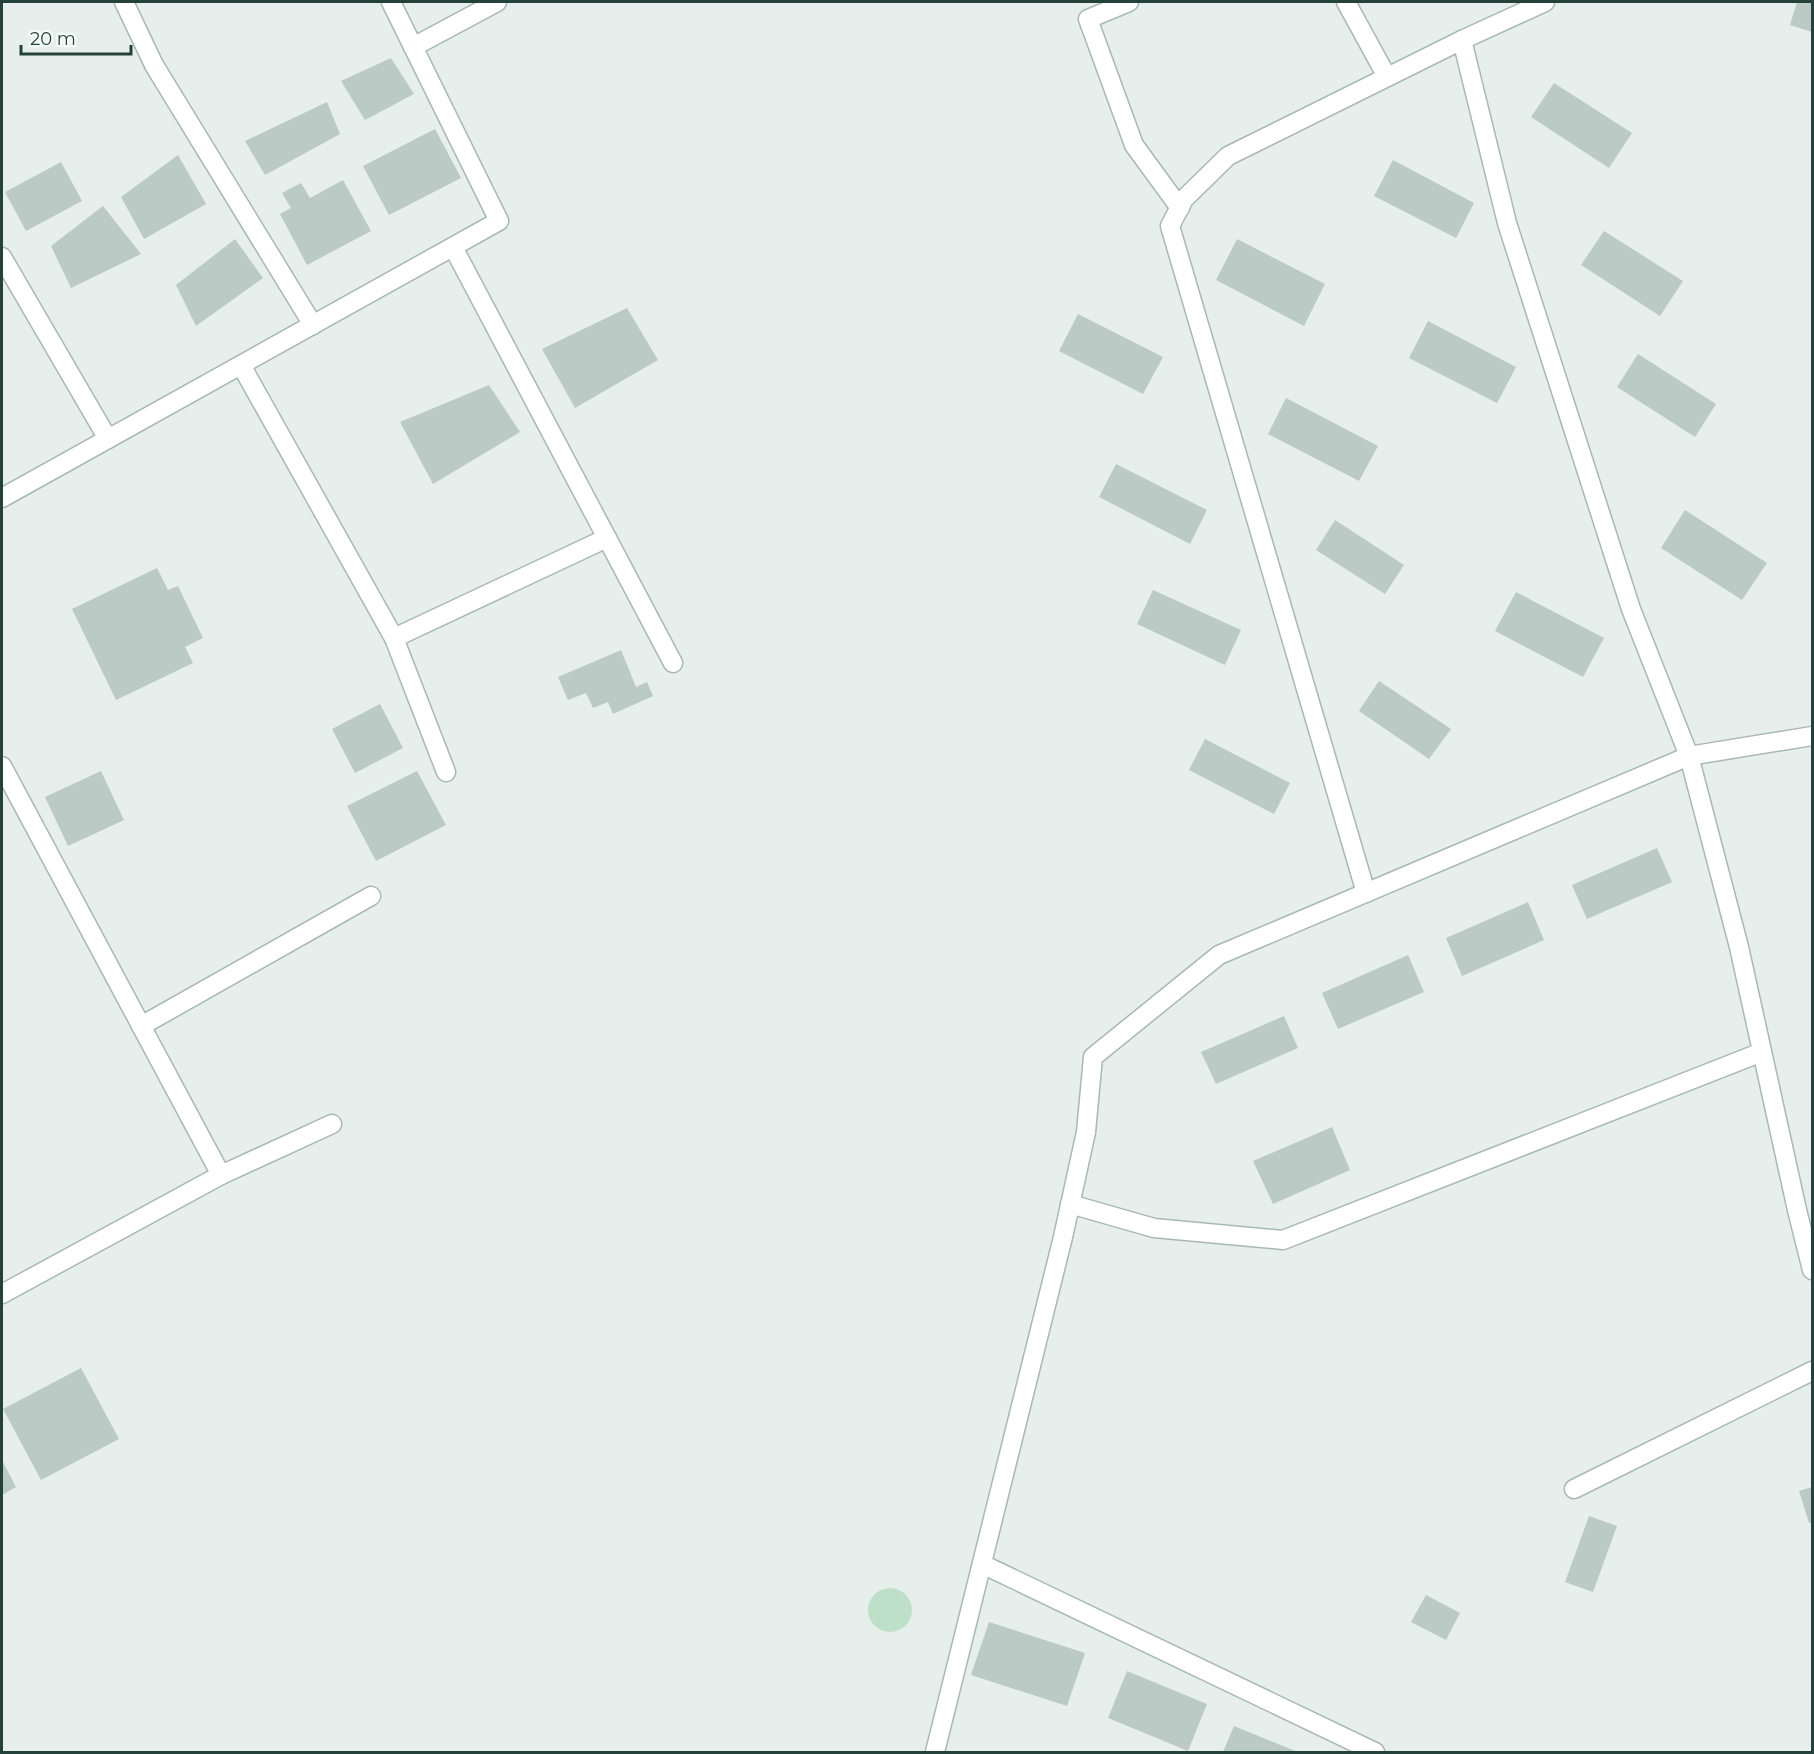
<svg xmlns="http://www.w3.org/2000/svg" width="1814" height="1754" font-family="Montserrat,sans-serif">
<style>
.green{fill:#bfe0c8}
.building{fill:#bbcac4}
.lines{fill:none;stroke-linecap:round;stroke-linejoin:round}
.lane-casing{stroke:#a8b8b2;stroke-width:21}
.street-casing{stroke:#a8b8b2;stroke-width:21}
.lane{stroke:#fff;stroke-width:18}
.street{stroke:#fff;stroke-width:18}
</style>
<rect width="100%" height="100%" fill="#e6efeb"/>
<circle class="green" cx="890" cy="1610" r="22"/>
<g class="building">
<polygon points="1797,2 1812,2 1812,32 1790,25"/>
<polygon points="391,58 414,94 365,120 341,81"/>
<polygon points="1554,83 1632,133 1609,168 1531,117"/>
<polygon points="327,102 340,134 265,175 245,141"/>
<polygon points="435,129 461,178 389,215 363,166"/>
<polygon points="178,155 206,204 144,239 121,197"/>
<polygon points="1393,160 1474,203 1456,238 1374,196"/>
<polygon points="61,162 82,201 26,231 5,192"/>
<polygon points="343,180 371,231 307,265 280,214 291,208 282,193 301,183 310,198"/>
<polygon points="103,206 141,254 71,288 51,246"/>
<polygon points="1604,231 1683,281 1660,316 1581,265"/>
<polygon points="235,239 263,278 196,326 176,285"/>
<polygon points="1237,239 1325,284 1304,326 1216,280"/>
<polygon points="627,308 658,360 575,408 542,349"/>
<polygon points="1078,314 1163,357 1143,394 1059,351"/>
<polygon points="1428,321 1516,367 1497,403 1409,358"/>
<polygon points="1638,354 1716,404 1695,437 1617,387"/>
<polygon points="489,385 520,432 433,484 400,422"/>
<polygon points="1286,398 1378,446 1359,481 1268,434"/>
<polygon points="1116,464 1207,510 1190,544 1099,497"/>
<polygon points="1685,510 1767,563 1742,600 1661,548"/>
<polygon points="1335,520 1404,565 1385,594 1316,550"/>
<polygon points="157,568 168,590 178,586 203,638 185,647 193,663 116,700 72,609"/>
<polygon points="1153,590 1241,630 1225,665 1137,624"/>
<polygon points="1516,592 1604,638 1583,677 1495,631"/>
<polygon points="621,650 636,687 647,682 653,696 613,714 608,702 593,708 586,693 568,700 558,677"/>
<polygon points="1379,681 1451,729 1429,759 1359,711"/>
<polygon points="380,704 403,748 355,773 332,729"/>
<polygon points="1205,739 1290,783 1274,814 1189,770"/>
<polygon points="101,771 124,820 68,846 45,797"/>
<polygon points="417,771 446,825 376,861 347,806"/>
<polygon points="1657,848 1672,882 1587,919 1572,885"/>
<polygon points="1528,902 1544,940 1462,976 1446,938"/>
<polygon points="1408,955 1424,992 1338,1029 1322,993"/>
<polygon points="1284,1016 1298,1048 1216,1084 1201,1052"/>
<polygon points="1332,1127 1350,1170 1273,1204 1253,1161"/>
<polygon points="81,1368 119,1439 41,1480 3,1409"/>
<polygon points="2,1460 16,1487 2,1495"/>
<polygon points="1812,1487 1812,1523 1809,1523 1799,1491"/>
<polygon points="1589,1516 1617,1526 1593,1592 1565,1582"/>
<polygon points="1426,1595 1460,1613 1446,1640 1411,1622"/>
<polygon points="989,1622 1085,1653 1067,1706 971,1675"/>
<polygon points="1127,1671 1207,1704 1188,1751 1108,1718"/>
<polygon points="1234,1726 1298,1752 1223,1752"/>
</g>
<g class="lines">
<defs>
<g id="lane">
<polyline points="1129,2 1088,19 1134,145 1180,208"/>
<polyline points="1346,2 1387,77"/>
<polyline points="1545,2 1462,40 1507,223 1631,609 1689,756 1739,947 1797,1210 1812,1270"/>
<polyline points="1366,893 1170,226 1184,199 1228,156 1462,40"/>
<polyline points="1070,1204 1154,1228 1283,1240 1762,1052"/>
<polyline points="1574,1489 1812,1371"/>
<polyline points="982,1564 1375,1752"/>
<polyline points="935,1752 1063,1237 1086,1132 1093,1057 1219,955 1689,756 1812,736"/>
</g>
<g id="street">
<polyline points="124,2 154,65 313,325"/>
<polyline points="413,47 497,2"/>
<polyline points="453,247 673,663"/>
<polyline points="2,257 108,439"/>
<polyline points="241,365 394,638 446,772"/>
<polyline points="2,498 499,221 391,2"/>
<polyline points="394,638 607,538"/>
<polyline points="2,766 221,1175"/>
<polyline points="141,1026 371,896"/>
<polyline points="2,1294 221,1175 332,1124"/>
</g>
</defs>
<use href="#lane" class="lane-casing"/>
<use href="#street" class="street-casing"/>
<use href="#lane" class="lane"/>
<use href="#street" class="street"/>
</g>
<rect width="1814" height="1754" fill="none" stroke="#24423a" stroke-width="6"/>
<path d="M21 45v9h110v-9" fill="none" stroke="#24423a" stroke-width="3"/>
<text x="30" y="45" font-size="18" fill="#24423a" stroke="#f7fbf9" stroke-width="4.5" paint-order="stroke">20 m</text>
</svg>
